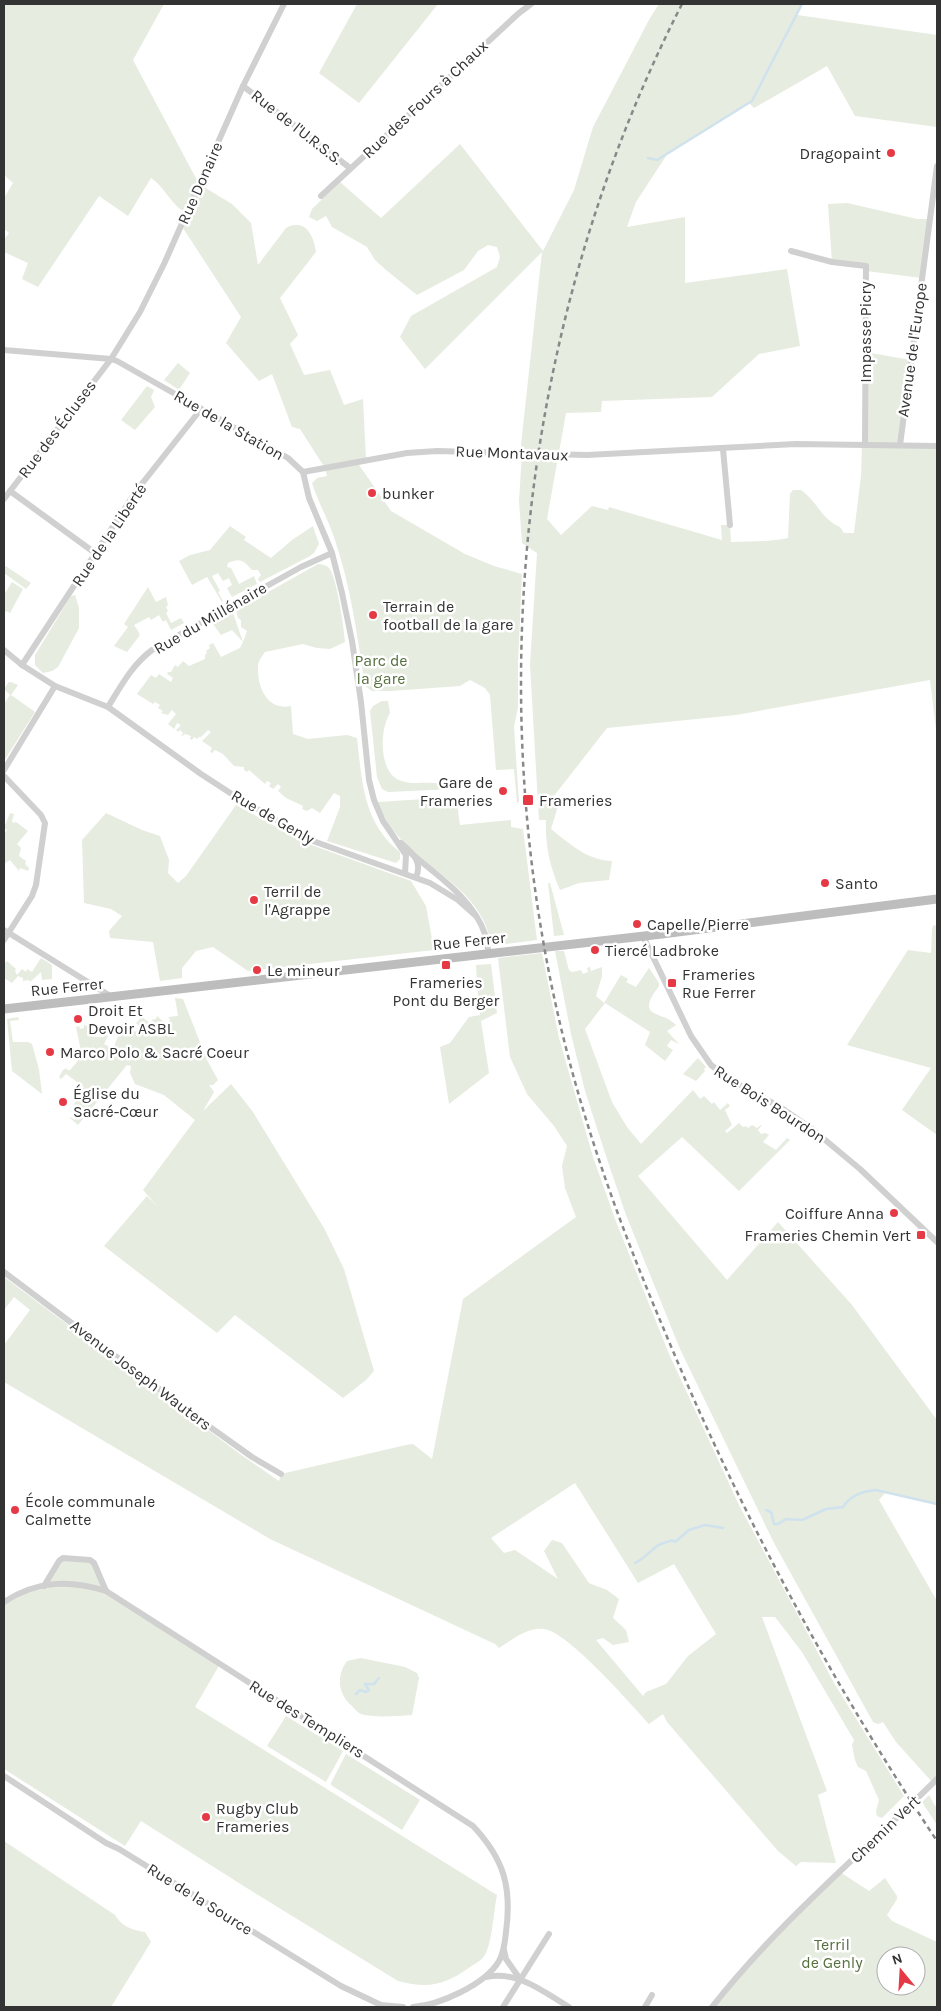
<svg xmlns="http://www.w3.org/2000/svg" width="941" height="2011" font-family="Karla,sans-serif">
<style>
.green{fill:#e6ecdf;fill-rule:evenodd}
.lines{fill:none;stroke-linecap:round;stroke-linejoin:round}
.stream{stroke:#cfe2ee;stroke-width:2.5}
.minor{stroke:#d0d0d0;stroke-width:6}
.secondary{stroke:#bdbdbd;stroke-width:9}
.rail{stroke:#888;stroke-width:2.5;stroke-dasharray:5 4;stroke-linecap:butt}
.poi-dot{fill:#e63946;stroke:#fff;stroke-width:2}
.labels{text-anchor:middle;dominant-baseline:central;stroke-width:5;stroke-linejoin:round;paint-order:stroke}
.street-label{font-size:16px;fill:#333;stroke:#fff}
.poi-label{font-size:16px;fill:#333;stroke:#fff;text-anchor:start}
.park-label{font-size:16px;fill:#56703f;stroke:#fff}
</style>
<rect width="100%" height="100%" fill="#fff"/>
<g class="green">
<path d="M 4,4 L 164,4 L 133,60 L 199,184 L 232,204 L 251,223 L 258,265 L 286,228 C 305,217 314,236 316,252 L 280,298 L 298,335 L 290,344 L 304,375 L 330,370 L 344,405 L 363,399 L 366,460 L 357,462 L 391,511 L 465,554 L 494,566 L 522,574 L 518,663 L 518,707 L 514,727 L 519,802 L 517,803 L 514,769 L 496,770 L 490,695 L 485,688 L 470,680 L 460,686 L 391,691 L 372,691 L 365,686 C 357,635 351,586 334,537 C 328,519 318,502 312,483 L 317,478 L 327,476 L 325,468 L 300,429 L 292,427 L 272,374 L 259,381 L 226,343 L 241,317 L 181,225 L 186,213 C 171,205 165,187 151,178 L 128,216 L 99,196 L 38,287 L 22,279 L 28,263 L 4,252 L 4,240 L 9,233 L 4,229 L 4,198 L 13,183 L 4,175 Z"/>
<polygon points="357,4 438,4 359,103 319,73"/>
<path d="M 659,4 L 802,4 L 797,15 L 937,35 L 937,127 L 855,116 L 827,66 L 754,108 L 749,103 L 668,153 L 636,202 L 627,227 L 685,217 L 685,283 L 787,269 L 800,346 L 759,354 L 712,397 L 602,401 L 601,412 L 566,413 L 547,519 L 561,535 L 592,506 L 608,510 L 609,507 L 722,540 L 721,525 L 730,525 L 731,542 C 750,541 770,542 788,538 L 790,494 L 793,490 L 801,490 C 818,502 821,519 840,527 L 844,533 L 854,533 L 861,476 L 865,352 L 911,360 L 900,445 L 937,446 L 937,737 L 930,680 L 736,715 L 607,728 L 550,801 L 559,803 L 551,829 C 570,844 587,860 612,861 L 609,880 L 579,883 L 560,890 C 550,867 545,845 546,820 L 539,820 L 530,665 L 537,553 L 522,543 L 519,501 L 522,453 L 521,445 L 542,252 L 425,369 L 400,337 L 411,316 L 497,267 L 500,257 L 497,247 L 488,245 L 478,251 L 464,270 L 417,295 L 386,270 L 375,260 L 367,247 L 332,227 L 326,216 L 317,221 L 309,217 L 312,209 L 340,182 L 381,218 L 460,144 L 543,251 L 574,190 L 593,127 L 650,18 Z"/>
<polygon points="847,203 917,219 930,219 922,278 866,271 865,266 832,262 828,204"/>
<polygon points="178,363 190,373 179,390 164,380"/>
<polygon points="147,386 154,390 151,397 155,407 135,430 121,420"/>
<path d="M 230,526 L 246,537 L 244,540 L 271,558 L 292,540 L 313,526 L 319,544 L 314,553 L 310,556 L 260,582 L 258,579 L 261,575 L 258,570 L 252,570 C 244,561 241,557 228,563 L 227,567 L 231,568 L 239,584 L 254,576 L 257,584 L 232,597 L 227,588 L 232,585 L 229,578 L 223,581 L 218,573 L 212,576 L 220,591 L 218,592 L 223,601 L 222,602 L 207,577 L 192,585 L 179,561 L 190,555 L 210,550 Z"/>
<path d="M 318,564 C 322,564 326,565 329,568 C 337,577 344,629 345,642 L 330,649 L 317,648 L 303,644 L 265,652 C 262,656 258,662 258,666 C 257,687 267,711 291,706 L 293,734 L 308,739 L 347,735 L 357,738 C 362,781 363,823 400,852 L 400,859 L 396,863 L 327,841 L 340,807 L 340,796 L 334,793 L 320,813 L 312,808 L 307,811 L 302,809 L 303,806 L 286,798 L 278,791 L 281,787 L 278,784 L 273,789 L 269,786 L 271,783 L 267,781 L 265,784 L 249,770 L 247,772 L 244,770 L 244,767 L 234,766 L 223,754 L 215,750 L 212,753 L 210,752 L 212,748 L 202,741 L 211,732 L 208,730 L 201,737 L 199,737 L 197,739 L 194,737 L 192,740 L 190,739 L 191,736 L 185,734 L 181,737 L 183,733 L 180,730 L 178,732 L 176,730 L 181,725 L 177,723 L 174,729 L 168,724 L 176,714 L 172,710 L 168,715 L 161,713 L 163,711 L 158,708 L 160,705 L 155,702 L 153,704 L 137,694 L 151,675 L 156,678 L 159,674 L 171,682 L 173,678 L 167,674 L 168,672 L 171,672 L 175,665 L 178,667 L 183,661 L 189,666 L 205,659 L 205,655 L 207,653 L 206,651 L 210,648 L 209,645 L 213,643 L 221,657 L 240,648 L 243,642 L 232,630 L 221,635 L 213,624 L 233,613 L 243,642 L 247,631 L 241,627 L 241,620 L 238,618 L 236,610 Z"/>
<polygon points="4,565 31,583 26,589 4,573"/>
<polygon points="12,582 23,589 10,613 6,611 4,613 4,595"/>
<polygon points="148,587 156,602 166,597 168,605 166,607 168,611 166,613 171,623 181,618 184,623 171,630 166,620 163,622 159,615 151,620 149,617 134,625 140,634 137,633 140,635 127,652 114,646 128,627 124,624"/>
<polygon points="75,595 79,608 79,628 58,667 52,671 43,673 35,665 35,655 71,596"/>
<polygon points="9,682 11,682 18,685 11,695 35,712 4,761 4,704 10,695 4,689"/>
<path d="M 382,701 L 388,701 L 390,713 C 380,728 378,771 399,780 C 410,785 423,782 434,783 C 442,783 449,786 457,786 L 454,789 L 388,792 L 382,789 L 377,777 L 370,711 L 373,706 Z"/>
<path d="M 456,797 L 460,825 L 511,820 L 511,827 L 523,829 L 537,940 L 492,946 C 482,889 429,873 397,835 C 388,826 383,813 378,802 Z"/>
<polygon points="236,805 306,843 411,881 426,906 434,950 248,971 213,947 196,951 182,968 182,978 160,981 153,942 110,938 109,931 122,916 111,909 84,903 82,840 106,813 142,830 160,836 169,860 168,873 178,883 186,876"/>
<polygon points="10,813 14,814 12,821 13,823 16,822 28,831 17,844 21,848 19,856 26,861 25,864 29,868 28,871 20,868 19,871 10,860 4,864 4,835 7,830 4,828"/>
<polygon points="548,883 550,883 564,935 554,936"/>
<polygon points="934,925 937,926 937,1135 902,1110 931,1068 847,1045 908,950 931,953 932,928"/>
<path d="M 555,951 L 564,951 L 569,970 L 572,972 L 581,970 L 583,974 L 588,972 L 587,968 L 590,967 L 591,971 L 602,967 L 602,976 L 596,996 L 604,1003 L 621,975 L 628,979 L 626,982 L 636,987 L 649,968 L 659,983 L 659,986 C 634,1019 662,1010 676,1025 L 667,1031 L 679,1044 L 671,1040 L 667,1046 L 673,1050 L 665,1061 L 645,1045 L 650,1032 L 605,1003 L 585,1029 L 612,1102 L 627,1127 L 641,1144 L 693,1090 L 700,1099 L 704,1096 L 712,1104 L 714,1102 L 720,1110 L 728,1103 L 730,1106 L 725,1110 L 732,1125 L 725,1131 L 727,1133 L 739,1123 L 743,1127 L 746,1126 L 748,1128 L 752,1125 L 757,1128 L 761,1125 L 762,1125 L 758,1130 L 761,1134 L 765,1133 L 769,1135 L 763,1142 L 776,1150 L 787,1138 L 790,1140 L 739,1191 L 682,1137 L 638,1176 L 727,1280 L 778,1222 L 852,1305 L 937,1420 L 937,1504 L 886,1492 L 879,1500 L 937,1601 L 937,1779 L 933,1783 L 896,1742 L 883,1722 L 878,1724 L 873,1722 L 774,1543 L 680,1349 L 626,1215 L 605,1153 L 585,1091 L 571,1034 Z"/>
<path d="M 542,953 L 559,1038 L 593,1157 L 615,1219 L 669,1354 L 739,1505 L 834,1683 L 904,1796 L 882,1818 L 877,1816 L 876,1811 L 879,1800 L 866,1771 L 858,1767 L 855,1760 L 852,1745 L 854,1740 L 802,1652 L 775,1617 L 762,1617 L 827,1791 L 818,1795 L 836,1863 L 801,1862 L 796,1866 L 778,1851 L 667,1722 L 663,1714 L 649,1724 C 631,1704 568,1632 544,1629 C 527,1627 512,1640 499,1648 L 495,1644 L 270,1539 L 4,1382 L 4,1345 L 30,1310 L 14,1297 L 4,1310 L 4,1277 L 240,1454 L 279,1481 L 281,1474 L 406,1445 L 413,1444 L 432,1459 L 463,1299 L 576,1217 L 565,1188 L 562,1166 L 567,1146 L 554,1126 L 527,1094 L 510,1057 L 498,958 ZM 575,1483 L 638,1583 L 674,1564 L 716,1634 L 688,1656 L 666,1684 L 646,1692 L 643,1696 L 596,1640 L 603,1638 L 613,1645 L 629,1642 L 626,1630 L 613,1618 L 619,1599 L 607,1590 L 589,1583 L 562,1543 L 552,1540 L 544,1551 L 558,1579 L 515,1550 L 504,1553 L 491,1538 Z"/>
<polygon points="41,958 52,965 52,979 42,980 41,972 30,982 29,980 23,981 23,978 18,976 12,983 4,978 5,974 4,973 4,964 7,961 16,969 15,971 17,975 22,969 26,972 27,969 32,972"/>
<polygon points="491,964 497,1013 481,1021 489,1073 449,1104 440,1047 450,1043 469,1017 480,1015 479,1004 483,1004 486,1000 481,996 478,998 476,965"/>
<polygon points="175,998 183,999 207,1060 218,1080 213,1085 209,1085 214,1092 203,1111 231,1084 253,1112 324,1228 344,1269 374,1371 366,1380 343,1398 235,1315 217,1333 104,1246 147,1196 158,1207 143,1190 195,1120 164,1095 135,1084 130,1073 131,1066 127,1065 78,1125 70,1118 70,1117 75,1120 82,1112 74,1104 77,1099 76,1098 84,1087 66,1074 61,1079 59,1077 63,1070 67,1068 67,1070 70,1070 82,1056 76,1027 79,1026 80,1029 84,1028 84,1025 91,1027 93,1037 103,1037 105,1035 108,1036 104,1044 113,1049 118,1036 114,1025 123,1024 123,1021 128,1028 136,1032 139,1026 136,1023 142,1017 150,1023 148,1026 152,1029 156,1023 151,1020 156,1019 157,1016 165,1023 169,1022 170,1019 168,1017 178,1016"/>
<polygon points="18,1017 19,1020 10,1021 13,1042 28,1042 32,1044 39,1069 42,1094 12,1071 7,1019"/>
<polygon points="698,1058 706,1067 704,1069 705,1071 696,1081 683,1074"/>
<path d="M 90,1560 L 106,1591 L 220,1664 L 195,1707 L 497,1895 C 494,1909 492,1943 485,1955 C 482,1960 475,1964 470,1967 C 445,1985 429,1989 398,1981 L 250,1890 L 141,1821 L 125,1846 L 4,1769 L 4,1602 L 44,1586 L 59,1561 Z"/>
<path d="M 361,1658 L 405,1667 L 417,1673 L 419,1678 L 412,1715 C 398,1716 374,1718 361,1714 C 358,1713 355,1709 352,1706 C 338,1694 336,1676 347,1661 Z"/>
<polygon points="286,1716 343,1751 326,1782 267,1746"/>
<polygon points="346,1754 420,1800 402,1830 331,1785 331,1783"/>
<polygon points="929,1795 935,1806 937,1805 937,1825 922,1802"/>
<path d="M 4,1841 L 115,1915 C 121,1926 132,1930 145,1932 L 151,1942 L 111,2007 L 4,2007 Z"/>
<path d="M 840,1872 L 869,1891 L 885,1878 L 897,1896 L 897,1899 L 887,1915 L 892,1921 L 937,1942 L 937,2007 L 712,2007 L 738,1975 ZM 886,1956 L 916,1956 L 916,1986 L 886,1986 Z"/>
</g>
<g class="lines">
<g class="stream">
<polyline points="648,158 657,160 752,101 802,4"/>
<path d="M 766,1510 L 771,1512 L 774,1524 L 778,1524 L 786,1519 L 802,1520 L 826,1509 L 843,1507 C 850,1496 863,1491 876,1490 L 937,1504"/>
<path d="M 635,1563 C 644,1559 649,1552 657,1546 C 662,1542 667,1543 672,1540 L 675,1542 L 689,1530 L 705,1525 L 723,1528"/>
<polyline points="356,1694 360,1690 366,1692 369,1690 365,1684 374,1684 379,1678"/>
</g>
<g class="minor">
<polyline points="243,86 350,168"/>
<polyline points="321,196 519,13 531,4"/>
<polyline points="791,251 832,262 866,266 865,444"/>
<polyline points="4,350 111,359 117,361 288,458 303,472 309,498 332,553 342,593 352,641 361,702 369,780 374,800 383,821 406,855 405,873"/>
<polyline points="900,445 937,166"/>
<polyline points="723,449 730,525"/>
<polyline points="303,472 407,453 437,451 587,455 796,444 937,446"/>
<polyline points="10,491 95,553"/>
<polyline points="4,499 111,359 140,312 164,264 243,86 284,4"/>
<polyline points="4,650 22,665 55,686 108,707 201,774 241,800 313,841 430,883 458,900 476,916"/>
<polyline points="22,665 137,490 201,409"/>
<path d="M 108,707 C 121,686 132,665 152,650 L 301,567 L 332,553"/>
<polyline points="4,770 55,686"/>
<polyline points="4,776 41,815 45,823 36,885 32,896 4,940"/>
<path d="M 401,843 C 412,853 423,861 416,877"/>
<path d="M 412,854 C 439,877 473,899 485,934 C 488,940 488,947 488,953"/>
<polyline points="4,930 112,997"/>
<polyline points="643,936 691,1036 711,1065 732,1081 780,1107 812,1129 860,1169 937,1242"/>
<polyline points="4,1272 203,1422 252,1457 281,1474"/>
<polyline points="44,1586 59,1561 63,1558 90,1560 94,1563 106,1591"/>
<path d="M 4,1602 C 37,1580 70,1580 106,1591 L 473,1826 C 504,1859 512,1887 506,1932 C 505,1941 504,1953 499,1961 C 485,1985 439,2005 413,2007"/>
<polyline points="4,1776 106,1843 119,1849 341,1986 381,2005 403,2007"/>
<polyline points="504,1950 506,1959 520,1979"/>
<path d="M 486,1977 C 517,1970 544,1992 569,2007"/>
<polyline points="503,2007 549,1934"/>
<polyline points="645,2007 652,1995"/>
<path d="M 712,2007 C 778,1923 861,1854 937,1779"/>
</g>
<polyline class="secondary" points="4,1009 662,934 937,899"/>
<path class="rail" d="M 682,4 C 526,309 482,672 556,1006 C 581,1119 620,1226 665,1332 C 739,1510 830,1680 937,1841"/>
</g>
<g class="poi-dot">
<circle cx="891" cy="153" r="5"/>
<circle cx="372" cy="493" r="5"/>
<circle cx="373" cy="615" r="5"/>
<circle cx="503" cy="791" r="5"/>
<rect x="522" y="794" width="12" height="12" rx="2.5"/>
<circle cx="825" cy="883" r="5"/>
<circle cx="254" cy="900" r="5"/>
<circle cx="637" cy="924" r="5"/>
<circle cx="595" cy="950" r="5"/>
<rect x="441" y="960" width="10" height="10" rx="2.5"/>
<circle cx="257" cy="970" r="5"/>
<rect x="667" y="978" width="10" height="10" rx="2.5"/>
<circle cx="78" cy="1019" r="5"/>
<circle cx="50" cy="1052" r="5"/>
<circle cx="63" cy="1102" r="5"/>
<circle cx="894" cy="1213" r="5"/>
<rect x="916" y="1230" width="10" height="10" rx="2.5"/>
<circle cx="15" cy="1510" r="5"/>
<circle cx="206" cy="1817" r="5"/>
</g>
<g class="labels">
<g class="street-label">
<text transform="translate(425 99) rotate(-43)">Rue des Fours à Chaux</text>
<text transform="translate(297 127) rotate(38)">Rue de l'U.R.S.S.</text>
<text transform="translate(200 183) rotate(-66)">Rue Donaire</text>
<text transform="translate(865 332) rotate(-90)">Impasse Picry</text>
<text transform="translate(912 350) rotate(-82)">Avenue de l'Europe</text>
<text transform="translate(229 425) rotate(30)">Rue de la Station</text>
<text transform="translate(57 429) rotate(-53)">Rue des Écluses</text>
<text transform="translate(512 453) rotate(2)">Rue Montavaux</text>
<text transform="translate(109 535) rotate(-56)">Rue de la Liberté</text>
<text transform="translate(210 618) rotate(-30)">Rue du Millénaire</text>
<text transform="translate(273 817) rotate(30)">Rue de Genly</text>
<text transform="translate(469 941) rotate(-6)">Rue Ferrer</text>
<text transform="translate(67 987) rotate(-6)">Rue Ferrer</text>
<text transform="translate(770 1104) rotate(33)">Rue Bois Bourdon</text>
<text transform="translate(141 1375) rotate(37)">Avenue Joseph Wauters</text>
<text transform="translate(307 1719) rotate(32)">Rue des Templiers</text>
<text transform="translate(885 1829) rotate(-44)">Chemin Vert</text>
<text transform="translate(200 1899) rotate(32)">Rue de la Source</text>
</g>
<g class="poi-label">
<text x="881" y="153" text-anchor="end">Dragopaint</text>
<text x="382" y="493">bunker</text>
<text x="383" y="606">Terrain de<tspan x="383" dy="18">football de la gare</tspan></text>
<text x="493" y="782" text-anchor="end">Gare de<tspan x="493" dy="18">Frameries</tspan></text>
<text x="539" y="800">Frameries</text>
<text x="835" y="883">Santo</text>
<text x="264" y="891">Terril de<tspan x="264" dy="18">l'Agrappe</tspan></text>
<text x="647" y="924">Capelle/Pierre</text>
<text x="605" y="950">Tiercé Ladbroke</text>
<text x="267" y="970">Le mineur</text>
<text x="682" y="974">Frameries<tspan x="682" dy="18">Rue Ferrer</tspan></text>
<text x="446" y="982" text-anchor="middle">Frameries<tspan x="446" dy="18">Pont du Berger</tspan></text>
<text x="88" y="1010">Droit Et<tspan x="88" dy="18">Devoir ASBL</tspan></text>
<text x="60" y="1052">Marco Polo &amp; Sacré Coeur</text>
<text x="73" y="1093">Église du<tspan x="73" dy="18">Sacré-Cœur</tspan></text>
<text x="884" y="1213" text-anchor="end">Coiffure Anna</text>
<text x="911" y="1235" text-anchor="end">Frameries Chemin Vert</text>
<text x="25" y="1501">École communale<tspan x="25" dy="18">Calmette</tspan></text>
<text x="216" y="1808">Rugby Club<tspan x="216" dy="18">Frameries</tspan></text>
</g>
<g class="park-label">
<text x="381" y="660">Parc de<tspan x="381" dy="18">la gare</tspan></text>
<text x="832" y="1944">Terril<tspan x="832" dy="18">de Genly</tspan></text>
</g>
</g>
<rect width="941" height="2011" fill="none" stroke="#333333" stroke-width="10"/>
<g transform="translate(901 1971) rotate(342)"><circle r="24" fill="#ffffff" stroke="#adadad"/>
<path d="M0-4L9 19L0 12L-9 19Z" fill="#e63946"/>
<text y="-8" font-size="14" font-weight="bold" text-anchor="middle" fill="#333333">N</text>
</g>
</svg>
